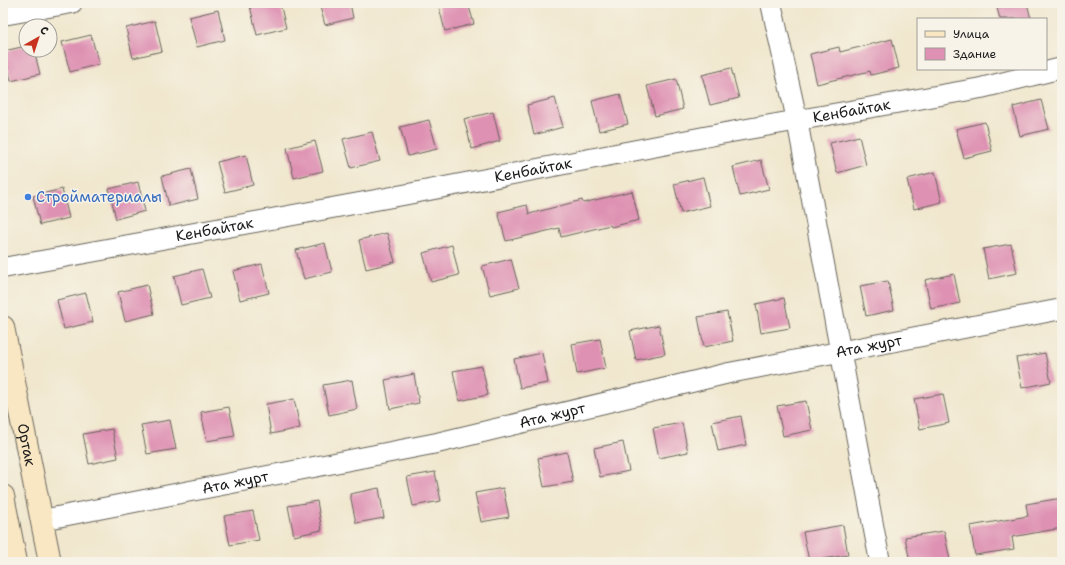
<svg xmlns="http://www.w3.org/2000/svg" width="1065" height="565" font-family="'Shantell Sans',sans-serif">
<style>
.building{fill:#de91b2}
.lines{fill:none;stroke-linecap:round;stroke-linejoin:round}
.street-casing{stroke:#66635a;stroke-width:22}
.secondary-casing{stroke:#66635a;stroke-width:24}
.street{stroke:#fff;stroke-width:20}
.secondary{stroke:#f9e7c3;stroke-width:22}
.shop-dot{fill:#3f7fe0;stroke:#f7f3e8;stroke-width:1.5}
.labels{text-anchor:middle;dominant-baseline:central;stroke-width:3;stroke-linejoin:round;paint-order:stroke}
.street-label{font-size:15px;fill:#1c1c1c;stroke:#f7f3e8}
.shop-label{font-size:15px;fill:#366cbe;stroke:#f7f3e8;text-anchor:start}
</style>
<rect width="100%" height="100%" fill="#f7f3e8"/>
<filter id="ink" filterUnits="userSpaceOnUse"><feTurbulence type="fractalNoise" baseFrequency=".025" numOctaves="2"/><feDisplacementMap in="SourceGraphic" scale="8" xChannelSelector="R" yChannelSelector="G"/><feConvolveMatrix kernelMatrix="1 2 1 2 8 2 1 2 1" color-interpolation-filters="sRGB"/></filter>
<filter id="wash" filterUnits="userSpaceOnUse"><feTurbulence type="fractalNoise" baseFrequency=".012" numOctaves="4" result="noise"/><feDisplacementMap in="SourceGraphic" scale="16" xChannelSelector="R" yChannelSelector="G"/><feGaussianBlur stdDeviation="0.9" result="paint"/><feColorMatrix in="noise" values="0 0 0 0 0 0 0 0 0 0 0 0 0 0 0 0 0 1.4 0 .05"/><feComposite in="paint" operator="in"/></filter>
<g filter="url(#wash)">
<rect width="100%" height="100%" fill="#f0e7ce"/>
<g id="blocks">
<g class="building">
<polygon points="261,3 280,3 286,28 257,35 250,6"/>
<polygon points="319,3 350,3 353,18 325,25"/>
<polygon points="438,3 468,3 474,24 445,31"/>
<polygon points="1016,3 1027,3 1031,19 1000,19 997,8"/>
<polygon points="218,10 225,40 197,47 189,17"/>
<polygon points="155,21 162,51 133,58 126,28"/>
<polygon points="91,35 99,64 70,72 62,42"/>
<polygon points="892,39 899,68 871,75 870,71 817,84 810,54 839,47 840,52"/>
<polygon points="26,46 26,50 34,50 40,74 11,81 4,51"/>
<polygon points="731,68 739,98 710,105 702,75"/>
<polygon points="676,79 683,109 655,116 647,86"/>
<polygon points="620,94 628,124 599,131 592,101"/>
<polygon points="555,98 563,127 534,135 527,105"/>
<polygon points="1041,100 1049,129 1020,136 1013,107"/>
<polygon points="493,112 500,141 472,149 464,119"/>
<polygon points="429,120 437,149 408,156 400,127"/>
<polygon points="985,122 992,151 964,158 956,129"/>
<polygon points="372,132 380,161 351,168 343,139"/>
<polygon points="859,136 866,165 837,173 830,143"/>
<polygon points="315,141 323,171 294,178 287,148"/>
<polygon points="246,155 253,185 225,192 217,162"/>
<polygon points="761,160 769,189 740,196 733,167"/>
<polygon points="191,169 198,199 169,206 162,176"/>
<polygon points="935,172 942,202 914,209 907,179"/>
<polygon points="703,177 710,206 681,213 674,184"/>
<polygon points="138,182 145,211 116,219 109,189"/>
<polygon points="62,189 69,218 40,225 33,196"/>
<polygon points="632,191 639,220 611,227 610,225 561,237 559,228 506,241 498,212 527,205 529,214 582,200 583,203"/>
<polygon points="387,233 395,262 366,269 359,240"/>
<polygon points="325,243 332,272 304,279 296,250"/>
<polygon points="1011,244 1017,273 989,279 983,249"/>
<polygon points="452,245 459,275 431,282 423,253"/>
<polygon points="511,259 519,288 490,295 482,266"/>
<polygon points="262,264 269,293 240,300 233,271"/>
<polygon points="202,269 210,298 181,305 174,276"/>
<polygon points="954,274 960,303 931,309 925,280"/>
<polygon points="888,281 894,310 866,316 860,286"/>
<polygon points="147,285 154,314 125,321 118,292"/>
<polygon points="86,293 93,322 64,329 57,300"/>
<polygon points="784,298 790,328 761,333 756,304"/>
<polygon points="727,312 733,341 704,347 698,317"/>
<polygon points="659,325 665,354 636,360 630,331"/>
<polygon points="600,339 606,368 577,374 572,344"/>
<polygon points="542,353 548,383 520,388 514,359"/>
<polygon points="1045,353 1051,382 1022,388 1016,358"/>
<polygon points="482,366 488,395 459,401 453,371"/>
<polygon points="414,374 419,403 390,409 385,380"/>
<polygon points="352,380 357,409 329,415 323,385"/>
<polygon points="943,394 949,423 920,429 914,399"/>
<polygon points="294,399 300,428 271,434 266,404"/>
<polygon points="806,401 812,430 783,436 777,406"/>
<polygon points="229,407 235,436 207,441 201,412"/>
<polygon points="741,416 746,445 718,451 712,422"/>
<polygon points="170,420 176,449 147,454 141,425"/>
<polygon points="682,423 688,452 659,458 653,428"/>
<polygon points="112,429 118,458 89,464 83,434"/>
<polygon points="623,442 629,471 600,477 594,448"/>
<polygon points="567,452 573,482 544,487 538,458"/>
<polygon points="435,472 441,501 413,506 407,477"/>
<polygon points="379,488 384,518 356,523 350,494"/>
<polygon points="503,488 509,517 481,522 475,493"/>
<polygon points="1062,498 1062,528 1012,537 1014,549 975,555 970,526 1028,516 1026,504"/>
<polygon points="317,501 322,530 294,536 288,506"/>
<polygon points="253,511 259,540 230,545 224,516"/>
<polygon points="843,525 848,555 809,561 803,532"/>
<polygon points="944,531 950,560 910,562 905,537"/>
</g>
</g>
</g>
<g filter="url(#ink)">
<use href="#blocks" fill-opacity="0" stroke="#66635a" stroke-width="1"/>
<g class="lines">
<defs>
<g id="street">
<polyline points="771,3 797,120 880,562"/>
<polyline points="3,15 72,3"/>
<path id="s1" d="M 3,268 L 403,195 L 725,133 L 981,88 L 1062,68"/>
<path id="s2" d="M 42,520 L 437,443 L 729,373 L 1062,309"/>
</g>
<g id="secondary">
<path id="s3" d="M 3,327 L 50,562"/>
<polyline points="3,496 16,562"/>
</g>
</defs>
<use href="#street" class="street-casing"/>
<use href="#secondary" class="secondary-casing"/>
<use href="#street" class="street"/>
<use href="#secondary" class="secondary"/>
</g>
</g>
<circle class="shop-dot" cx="28" cy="197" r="4"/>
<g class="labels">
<g class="street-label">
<text stroke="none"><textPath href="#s1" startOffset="863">Кенбайтак</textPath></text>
<text stroke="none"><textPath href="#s1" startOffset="539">Кенбайтак</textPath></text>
<text stroke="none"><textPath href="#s1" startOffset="215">Кенбайтак</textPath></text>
<text stroke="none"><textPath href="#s2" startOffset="845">Ата журт</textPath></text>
<text stroke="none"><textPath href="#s2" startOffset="521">Ата журт</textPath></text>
<text stroke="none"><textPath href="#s3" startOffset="120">Ортак</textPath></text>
<text stroke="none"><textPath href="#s2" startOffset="197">Ата журт</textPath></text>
</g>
<g class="shop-label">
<text x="36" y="197">Стройматериалы</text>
</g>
</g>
<rect width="1065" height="565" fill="none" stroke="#f7f3e8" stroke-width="16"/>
<rect x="917" y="18" width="130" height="52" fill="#f7f3e8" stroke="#9f9d96"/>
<rect x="925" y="31" width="20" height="6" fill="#f9e7c3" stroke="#9f9d96"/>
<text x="953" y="38" font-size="12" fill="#1c1c1c">Улица</text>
<rect x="925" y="48" width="20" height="12" fill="#de91b2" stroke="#9f9d96"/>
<text x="953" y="58" font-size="12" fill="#1c1c1c">Здание</text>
<g transform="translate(38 38) rotate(39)"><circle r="19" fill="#f7f3e8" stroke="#9f9d96"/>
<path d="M0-3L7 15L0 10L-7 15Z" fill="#c8321e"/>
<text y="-6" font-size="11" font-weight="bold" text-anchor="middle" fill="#1c1c1c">С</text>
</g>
</svg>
